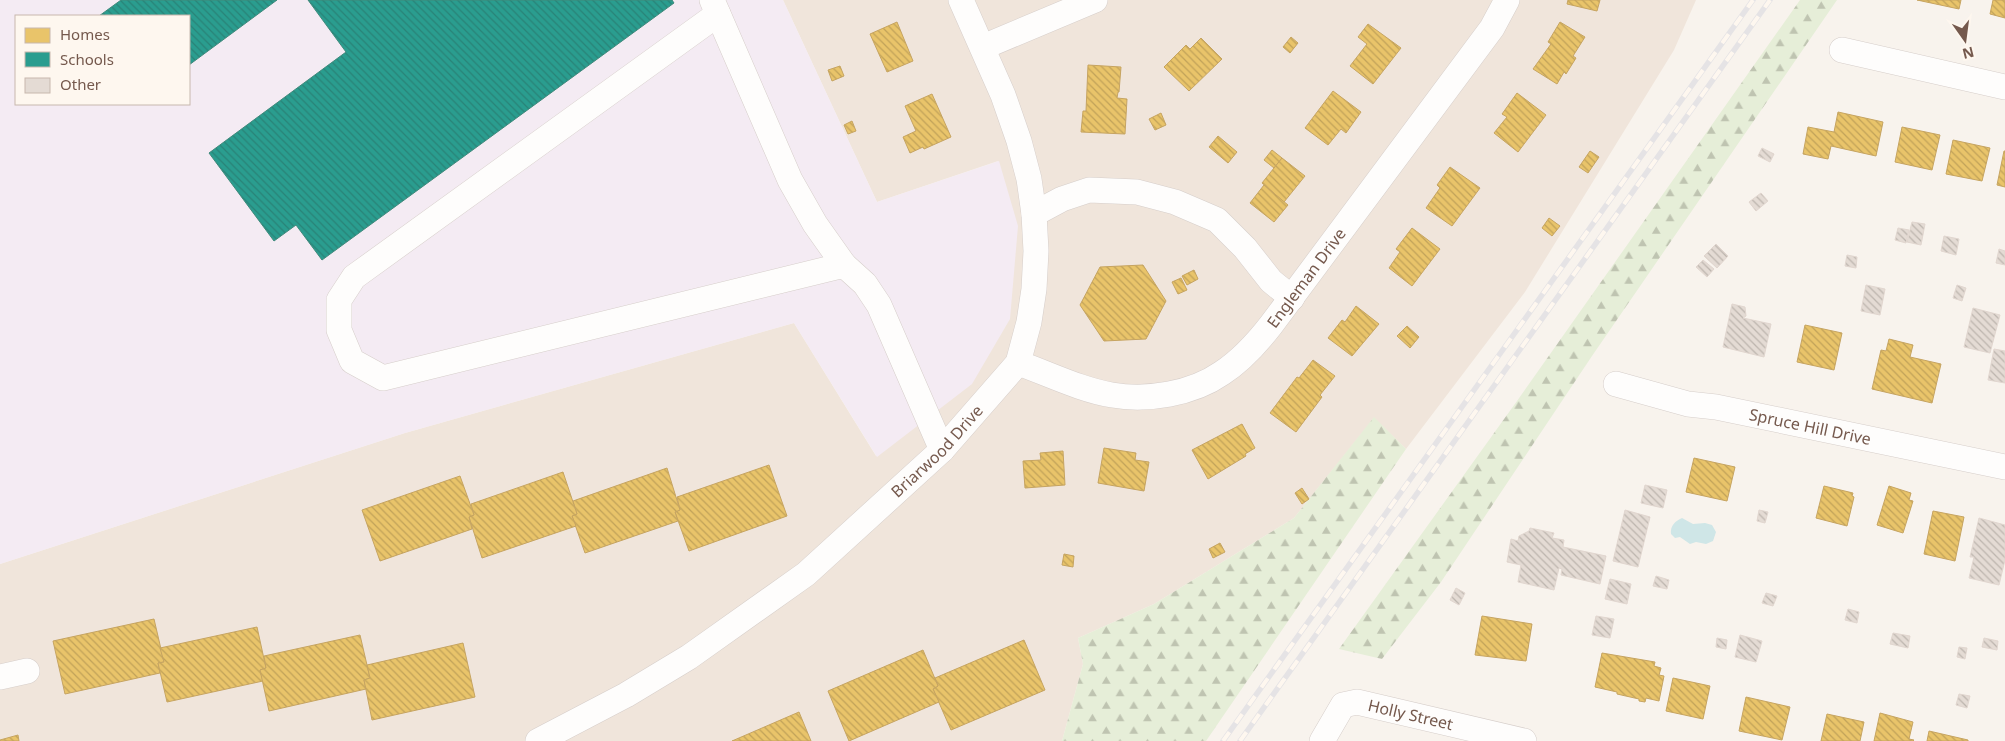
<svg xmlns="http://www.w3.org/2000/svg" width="2005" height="741" font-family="'Noto Sans',sans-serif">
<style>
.residential{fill:#f0e5db}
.education{fill:#f4ebf3;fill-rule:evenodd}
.forest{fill:url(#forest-firs)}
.water{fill:#cfe6e7}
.homes{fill:url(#homes-back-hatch);stroke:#c6a461}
.schools{fill:url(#schools-back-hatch);stroke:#40897b}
.building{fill:url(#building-back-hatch);stroke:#e1d6cf}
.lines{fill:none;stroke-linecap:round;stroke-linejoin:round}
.minor-casing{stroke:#d6ceca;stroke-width:26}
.minor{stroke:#fefdfc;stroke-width:25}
.rail-casing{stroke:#e5e3e5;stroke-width:5.5}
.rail{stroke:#fef7ef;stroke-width:4;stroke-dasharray:11;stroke-linecap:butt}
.labels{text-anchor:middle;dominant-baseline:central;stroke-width:5;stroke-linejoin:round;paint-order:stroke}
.street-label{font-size:16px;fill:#75594d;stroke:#fef7ef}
</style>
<defs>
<pattern id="forest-firs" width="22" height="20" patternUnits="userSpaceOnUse" patternTransform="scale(1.25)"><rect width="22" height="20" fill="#e6eed8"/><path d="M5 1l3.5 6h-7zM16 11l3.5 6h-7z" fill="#bfc4b1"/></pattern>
<pattern id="homes-back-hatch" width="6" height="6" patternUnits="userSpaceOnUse" patternTransform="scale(1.25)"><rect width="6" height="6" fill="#e9c46a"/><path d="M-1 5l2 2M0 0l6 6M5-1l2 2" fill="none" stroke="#c1a259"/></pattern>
<pattern id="schools-back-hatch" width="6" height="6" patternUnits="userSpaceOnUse" patternTransform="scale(1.25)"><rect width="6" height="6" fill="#2a9d8f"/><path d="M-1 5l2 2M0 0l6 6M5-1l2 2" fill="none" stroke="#298377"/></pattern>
<pattern id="building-back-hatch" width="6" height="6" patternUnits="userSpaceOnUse" patternTransform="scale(1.25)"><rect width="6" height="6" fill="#e4dbd4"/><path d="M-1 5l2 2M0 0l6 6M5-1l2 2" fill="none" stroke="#bdb5ae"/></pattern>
</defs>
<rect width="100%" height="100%" fill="#f8f3ed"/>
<polygon class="residential" points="783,0 1696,0 1674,50 1525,292 1406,449 1374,418 1294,518 1154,604 1078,638 1083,664 1062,741 0,741 0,564 405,433 794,323 876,456 998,161 877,202"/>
<path class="education" d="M 0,0 L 783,0 L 877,202 L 999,161 L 1018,226 L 1010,319 L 972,384 L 877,457 L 794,323 L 405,433 L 0,564 ZM 16,16 L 189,16 L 189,104 L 16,104 Z"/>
<g class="forest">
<polygon points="1800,0 1837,0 1592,356 1441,582 1382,659 1339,649 1517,401"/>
<polygon points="1374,417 1406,449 1206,741 1062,741 1083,664 1078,638 1154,604 1294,518"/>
</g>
<path class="water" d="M 1682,518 L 1693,524 L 1705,523 L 1712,525 L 1716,532 L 1713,541 L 1706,544 L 1696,542 L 1690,544 L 1680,537 L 1675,538 L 1671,534 C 1670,526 1675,521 1682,518 Z"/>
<g class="homes">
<polygon points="1568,0 1600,0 1597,11 1567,4"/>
<polygon points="1917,0 1961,0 1959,9"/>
<polygon points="1993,0 2005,0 2005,18 1990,14"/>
<polygon points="897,22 913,61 887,72 870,34"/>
<polygon points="1560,22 1585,37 1573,56 1576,58 1566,74 1564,72 1557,84 1533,69 1551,44 1548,42"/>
<polygon points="1368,24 1401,48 1373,84 1350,66 1367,44 1358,37"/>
<polygon points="1291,37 1298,43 1290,53 1283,47"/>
<polygon points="1201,38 1222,59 1189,91 1164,67 1186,45 1190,49"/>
<polygon points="1088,65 1121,67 1119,92 1118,92 1117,98 1127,99 1125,134 1081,132 1083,111 1086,111"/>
<polygon points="840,66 844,76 832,81 828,70"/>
<polygon points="1333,91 1361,112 1346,133 1341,129 1328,145 1305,128"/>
<polygon points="1517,93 1546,115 1518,152 1494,133 1507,117 1502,114"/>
<polygon points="932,94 951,137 924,149 923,147 910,153 903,137 916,131 905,106"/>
<polygon points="1838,112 1883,122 1876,156 1831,146 1828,159 1803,154 1808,127 1834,132"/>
<polygon points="1161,113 1166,125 1155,130 1149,119"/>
<polygon points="852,121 856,131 848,134 844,125"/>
<polygon points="1902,127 1940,135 1932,170 1895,162"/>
<polygon points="1218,136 1237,152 1228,163 1209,147"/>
<polygon points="1953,140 1990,148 1982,181 1946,174"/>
<polygon points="1272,150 1282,158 1274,168 1264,160"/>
<polygon points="1590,151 1599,157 1588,173 1579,167"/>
<polygon points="2004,151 2005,151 2005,187 1997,185"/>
<polygon points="1282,158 1305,176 1284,202 1262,183"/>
<polygon points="1450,167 1480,188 1452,226 1426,208 1440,188 1437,185"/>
<polygon points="1264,185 1288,205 1274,222 1250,203"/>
<polygon points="1549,218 1560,226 1552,236 1542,228"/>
<polygon points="1412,228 1440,249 1412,286 1389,268 1400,252 1396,249"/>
<polygon points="1143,265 1166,301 1146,339 1104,341 1080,305 1100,267"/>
<polygon points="1194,270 1198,279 1187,285 1182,276"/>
<polygon points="1181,278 1187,290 1178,294 1172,282"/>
<polygon points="1356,306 1379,324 1352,356 1328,338 1342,320 1345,322"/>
<polygon points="1805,325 1842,333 1834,370 1797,362"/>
<polygon points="1407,326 1419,337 1410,348 1397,336"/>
<polygon points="1889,339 1913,345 1910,357 1941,364 1932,403 1872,389 1881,350 1886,351"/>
<polygon points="1313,360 1335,376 1320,395 1322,397 1296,432 1270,413 1297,377 1299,378"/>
<polygon points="1242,424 1255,448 1245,454 1246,456 1208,479 1192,450"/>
<polygon points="1104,448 1136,453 1135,460 1149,462 1144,491 1098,483"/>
<polygon points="1063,451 1065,485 1025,488 1023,461 1041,460 1040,453"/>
<polygon points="1694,458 1735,467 1727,501 1686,492"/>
<polygon points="769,465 787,516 689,551 675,512 680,510 677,497"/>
<polygon points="667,468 680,510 675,512 678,521 585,553 572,516 577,514 573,501"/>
<polygon points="563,472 577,514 572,516 576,526 482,558 469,517 474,515 471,504"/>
<polygon points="460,476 474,515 469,517 472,529 380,561 362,510"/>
<polygon points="1824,486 1853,493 1852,496 1854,497 1847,526 1816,518"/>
<polygon points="1889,486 1911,493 1909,500 1913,501 1903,533 1877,525"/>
<polygon points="1302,488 1309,499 1302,504 1295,493"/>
<polygon points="1933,511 1964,517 1955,561 1924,554"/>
<polygon points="1220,543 1225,552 1213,558 1209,549"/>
<polygon points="1064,554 1074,556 1073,567 1062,565"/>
<polygon points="1482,616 1532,624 1526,661 1475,655"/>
<polygon points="154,619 164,662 158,663 160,673 65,694 53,641"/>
<polygon points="257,627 266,668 260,670 263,681 167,702 158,663 164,662 160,648"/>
<polygon points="360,635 370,678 364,680 366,689 269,711 260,670 266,668 264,656"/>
<polygon points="1024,640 1045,690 951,730 933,689 938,686 935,678"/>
<polygon points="463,643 475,697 372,720 364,680 370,678 367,665"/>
<polygon points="923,650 938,686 933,689 939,702 849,741 828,691"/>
<polygon points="1602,653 1655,662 1654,666 1661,668 1659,675 1664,676 1659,701 1646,698 1645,702 1639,701 1639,699 1617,694 1617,692 1595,687"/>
<polygon points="1673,678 1710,686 1703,719 1666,711"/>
<polygon points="1746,697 1790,707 1782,740 1739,731"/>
<polygon points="799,712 811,741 732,741"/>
<polygon points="1880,713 1913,722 1909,739 1914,740 1913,741 1874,741"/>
<polygon points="1827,714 1864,722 1860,741 1821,741"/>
<polygon points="1929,731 1968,740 1968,741 1927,741"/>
<polygon points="18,735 19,741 0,741 0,740"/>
</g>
<g class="schools">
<polygon points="121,0 277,0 189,65 189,16 99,16"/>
<polygon points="308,0 672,0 674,3 322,260 296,225 274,241 209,153 346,52"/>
</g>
<g class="building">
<polygon points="1762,148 1774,154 1770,162 1758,156"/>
<polygon points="1761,193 1768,201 1756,211 1749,202"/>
<polygon points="1912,222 1925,224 1921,245 1907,242"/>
<polygon points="1898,228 1909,230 1906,243 1895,240"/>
<polygon points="1944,236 1959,239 1956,255 1941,251"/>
<polygon points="1716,244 1728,256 1717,268 1704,256"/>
<polygon points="1999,249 2005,251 2005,265 1996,263"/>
<polygon points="1847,255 1857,257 1856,268 1845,266"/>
<polygon points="1703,260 1714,269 1707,277 1696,267"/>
<polygon points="1866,285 1885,289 1880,315 1861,311"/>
<polygon points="1957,285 1966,288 1962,301 1953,298"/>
<polygon points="1732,304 1745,307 1746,316 1743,318 1771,324 1764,357 1723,347"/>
<polygon points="1973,308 2000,315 1990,353 1964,347"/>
<polygon points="1994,349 2005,351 2005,383 1988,380"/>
<polygon points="1645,485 1667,490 1663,508 1641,503"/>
<polygon points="1625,510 1650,517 1638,567 1613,561"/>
<polygon points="1759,510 1768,512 1765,523 1757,521"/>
<polygon points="1979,518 2005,525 2005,560 1999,585 1969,578 1974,557 1970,557"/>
<polygon points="1530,528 1554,533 1552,538 1564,540 1563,547 1606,556 1600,584 1561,575 1562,569 1559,568 1554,590 1518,582 1521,565 1507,562 1511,539 1518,541 1519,536 1529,531"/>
<polygon points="1656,576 1669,580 1667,589 1653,586"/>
<polygon points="1610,579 1631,584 1627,604 1605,599"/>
<polygon points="1456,588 1465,593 1459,605 1450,600"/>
<polygon points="1766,593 1777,596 1773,606 1762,603"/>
<polygon points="1848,609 1859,612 1857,623 1845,620"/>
<polygon points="1596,616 1614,619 1610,638 1592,635"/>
<polygon points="1893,633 1910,636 1908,648 1890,644"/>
<polygon points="1740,635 1762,641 1756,662 1735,657"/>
<polygon points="1717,638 1727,640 1726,649 1716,647"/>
<polygon points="1984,638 1998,641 1997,650 1982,647"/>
<polygon points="1959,647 1967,648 1965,659 1957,657"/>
<polygon points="1959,694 1970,696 1967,708 1956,705"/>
</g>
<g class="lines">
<defs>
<g id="minor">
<polyline points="712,0 790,180 815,224 844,265"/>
<polyline points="718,14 354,277 339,300 339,330 352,361 383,378 844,265 865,284 879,305 942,450"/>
<polyline points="983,47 1095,0"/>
<polyline points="1842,50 2005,87"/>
<polyline points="1034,214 1062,199 1089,190 1137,192 1175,202 1217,220 1245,248 1271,281 1292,298"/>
<path id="s1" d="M 1018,363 C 1047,373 1081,390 1112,395 C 1147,401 1192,394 1222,373 C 1242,360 1257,343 1271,325 L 1492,28 L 1507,0"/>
<path id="s2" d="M 1616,384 L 1688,404 L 1716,407 L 2005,467"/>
<polyline points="0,677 27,671"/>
<path id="s3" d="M 538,741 L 626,695 L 689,657 L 806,574 L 942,450 L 1018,363 L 1029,322 L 1034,289 L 1036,251 L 1034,214 L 1029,179 L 1019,141 L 1003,95 L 961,0"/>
<path id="s4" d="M 1322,741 L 1343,705 L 1357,702 L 1524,741"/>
</g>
</defs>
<use href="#minor" class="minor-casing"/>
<use href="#minor" class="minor"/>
<defs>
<g id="rail">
<polyline points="1223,741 1753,0"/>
<polyline points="1240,741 1770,0"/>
</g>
</defs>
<use href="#rail" class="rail-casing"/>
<use href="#rail" class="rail"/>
</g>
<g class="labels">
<g class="street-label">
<text stroke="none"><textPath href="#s1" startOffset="342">Engleman Drive</textPath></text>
<text stroke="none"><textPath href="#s2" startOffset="199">Spruce Hill Drive</textPath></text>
<text stroke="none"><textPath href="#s3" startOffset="496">Briarwood Drive</textPath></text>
<text stroke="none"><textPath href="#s4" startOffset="111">Holly Street</textPath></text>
</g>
</g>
<rect x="15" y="15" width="175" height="90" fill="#fef7ef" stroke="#c7b8ae"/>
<rect x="25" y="28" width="25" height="15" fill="#e9c46a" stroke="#c7b8ae"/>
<text x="60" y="40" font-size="15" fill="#75594d">Homes</text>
<rect x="25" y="52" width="25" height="15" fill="#2a9d8f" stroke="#c7b8ae"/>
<text x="60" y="65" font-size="15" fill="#75594d">Schools</text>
<rect x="25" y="78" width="25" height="15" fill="#e4dbd4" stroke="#c7b8ae"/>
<text x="60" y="90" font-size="15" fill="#75594d">Other</text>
<g transform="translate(1965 40) rotate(166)" stroke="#fef7ef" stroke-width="4" paint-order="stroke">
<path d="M0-4L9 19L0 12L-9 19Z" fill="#75594d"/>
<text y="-8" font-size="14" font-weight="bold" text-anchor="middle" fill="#75594d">N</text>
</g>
</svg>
